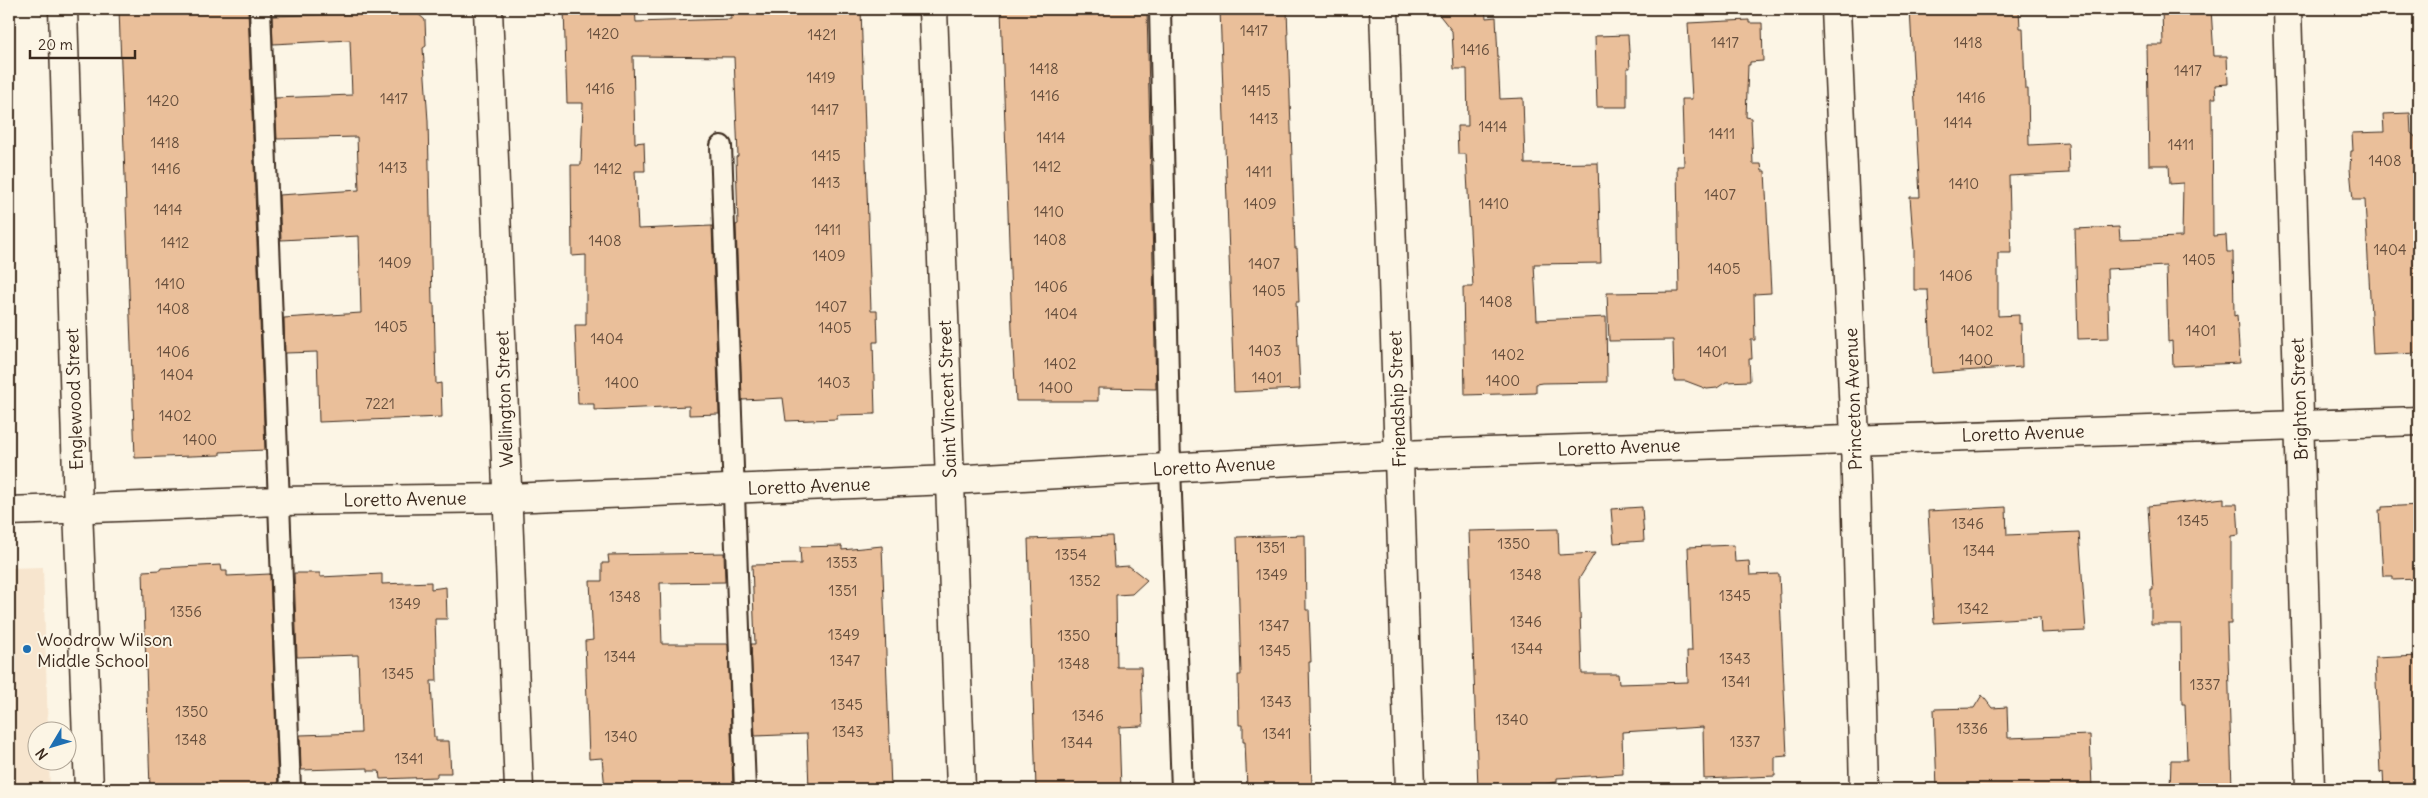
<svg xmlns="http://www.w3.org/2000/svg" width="2428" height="798" font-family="Delius,sans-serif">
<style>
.built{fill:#f7e5ce}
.building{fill:#eabf9a;stroke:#3b2a1e}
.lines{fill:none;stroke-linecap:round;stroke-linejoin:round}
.service-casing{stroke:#3b2a1e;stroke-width:24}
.minor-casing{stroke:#3b2a1e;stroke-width:31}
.service{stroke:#fcf5e5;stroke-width:20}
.minor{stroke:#fcf5e5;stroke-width:28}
.poi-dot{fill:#1f6fb2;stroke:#fcf5e5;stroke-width:2}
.labels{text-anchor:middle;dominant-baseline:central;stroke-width:4;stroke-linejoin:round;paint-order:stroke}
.number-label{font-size:15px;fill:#674f3d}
.street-label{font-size:18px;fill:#3b2a1e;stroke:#fcf5e5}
.poi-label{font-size:18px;fill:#3b2a1e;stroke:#fcf5e5;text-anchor:start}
</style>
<rect width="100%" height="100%" fill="#fcf5e5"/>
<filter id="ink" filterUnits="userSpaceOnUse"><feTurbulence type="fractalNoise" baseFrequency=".02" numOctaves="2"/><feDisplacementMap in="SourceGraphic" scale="10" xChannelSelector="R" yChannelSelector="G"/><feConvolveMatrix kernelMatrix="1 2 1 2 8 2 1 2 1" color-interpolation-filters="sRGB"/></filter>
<g filter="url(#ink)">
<polygon class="built" points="43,567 48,730 38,730 38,760 49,761 50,789 9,789 9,568"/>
<g class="building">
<polygon points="119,9 248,9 265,450 220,452 220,455 135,458"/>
<polygon points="564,9 635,9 636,22 731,19 731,9 861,9 871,311 877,311 878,342 873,342 875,414 837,415 837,419 786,421 783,398 742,400 736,225 738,224 736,157 738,156 734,57 633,56 635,143 644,142 645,171 635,171 638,229 712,226 719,414 689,415 689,406 594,410 594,404 578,404 575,325 586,325 586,255 572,256 571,165 581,165 583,103 567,103"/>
<polygon points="1001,9 1147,9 1156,389 1098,388 1098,401 1016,401 1012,329"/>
<polygon points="1220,9 1287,9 1295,248 1297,248 1299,302 1296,302 1300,389 1234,392"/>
<polygon points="1910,9 2019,9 2020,28 2023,28 2025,89 2028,89 2029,145 2068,143 2069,173 2009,176 2011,253 1998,253 1998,316 2019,315 2019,324 2021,323 2022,367 1932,373 1928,290 1914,290 1914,249 1910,197 1920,197"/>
<polygon points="2162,9 2211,9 2214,56 2227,56 2228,84 2215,85 2216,98 2212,98 2213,236 2226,235 2227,252 2233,252 2234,316 2237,315 2240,363 2173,366 2172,341 2168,342 2166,266 2107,269 2109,338 2078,339 2075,229 2119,227 2120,239 2182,237 2183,183 2170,184 2169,165 2149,165 2147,45 2163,45"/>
<polygon points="1485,10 1486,18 1496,17 1500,99 1523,98 1525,164 1598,163 1601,263 1534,264 1537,320 1606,317 1607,382 1542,383 1536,384 1536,393 1465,395 1463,287 1473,287 1466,154 1458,154 1457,126 1468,126 1467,69 1454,69 1452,31 1437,12"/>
<polygon points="416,12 425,20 426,46 423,48 428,121 432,304 434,304 436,384 441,383 442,417 319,422 317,352 285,353 284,318 361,313 359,236 281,240 279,195 359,190 357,137 277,139 275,98 352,95 350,40 273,44 272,16"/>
<polygon points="1749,20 1749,23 1762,23 1763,61 1750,62 1750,65 1748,65 1746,117 1751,118 1753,164 1761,164 1762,171 1765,171 1771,293 1754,294 1755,340 1751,340 1752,359 1749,359 1750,381 1726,382 1717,388 1707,389 1686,381 1674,381 1673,340 1609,341 1607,293 1679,292 1677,166 1684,166 1682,99 1692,99 1688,23"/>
<polygon points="1628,35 1630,68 1627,68 1627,107 1597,107 1595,36"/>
<polygon points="2410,113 2411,133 2419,140 2419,353 2373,355 2365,200 2353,200 2350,169 2351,151 2353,151 2352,133 2384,132 2383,114"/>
<polygon points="2224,498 2224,504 2237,504 2239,535 2231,536 2231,624 2227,624 2232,789 2170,789 2171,760 2187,760 2185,704 2182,704 2181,624 2151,624 2151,590 2153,590 2148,506"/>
<polygon points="2419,505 2419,579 2393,580 2393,576 2383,576 2379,510 2382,510 2382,507"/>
<polygon points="1642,507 1644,541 1614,543 1611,509"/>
<polygon points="2006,507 2007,535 2079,532 2086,631 2041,633 2040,617 1934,623 1928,511"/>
<polygon points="1558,529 1559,555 1595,553 1579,579 1582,674 1618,674 1619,684 1688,682 1687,651 1692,651 1688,547 1734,545 1735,562 1749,561 1750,575 1779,574 1787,756 1775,757 1775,776 1704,779 1703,727 1622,732 1623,774 1557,778 1557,782 1546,784 1546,789 1478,789 1469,531"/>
<polygon points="1305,535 1306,610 1309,610 1311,662 1309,662 1312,789 1247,789 1245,742 1243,742 1243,725 1239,725 1238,675 1241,675 1237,537"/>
<polygon points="1112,536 1114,567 1129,566 1147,580 1132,594 1116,595 1117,667 1141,667 1143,726 1119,727 1121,789 1036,789 1028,539"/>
<polygon points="842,546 842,550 882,546 891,789 809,789 807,734 755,736 751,644 755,644 752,565 801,564 800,547"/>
<polygon points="724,553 725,582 660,583 662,644 728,644 733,789 605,789 602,758 589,759 585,641 593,640 590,581 602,581 602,563 609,563 608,555"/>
<polygon points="221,565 222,571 227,571 227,576 270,574 278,789 150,789 143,571 160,570 161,568"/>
<polygon points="294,573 320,573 320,577 382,574 382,584 431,582 431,589 446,587 447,619 435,619 437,681 431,681 434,737 436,737 436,741 449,741 451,773 437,773 437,777 380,779 379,771 368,771 368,768 301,770 300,735 361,733 358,655 297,657"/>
<polygon points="2419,656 2419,789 2384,789 2383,772 2380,773 2375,658"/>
<polygon points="1982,695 1992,708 2007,707 2008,738 2090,735 2092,789 1937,789 1934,709 1974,708"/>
</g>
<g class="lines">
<defs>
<g id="service">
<polyline points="260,9 290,789"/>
<polyline points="1160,9 1170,468 1182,789"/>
<polyline points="721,146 745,789"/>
</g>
<g id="minor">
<polyline points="63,9 78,509 89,789"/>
<polyline points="488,9 519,789"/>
<polyline points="933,9 961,789"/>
<polyline points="1384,9 1410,789"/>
<polyline points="1836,9 1855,439 1864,789"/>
<polyline points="2287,9 2310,789"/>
<polyline points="9,511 279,501 508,498 950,480 1399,455 2419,421"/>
</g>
</defs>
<use href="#service" class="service-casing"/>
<use href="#minor" class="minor-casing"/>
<use href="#service" class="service"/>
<use href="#minor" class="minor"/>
</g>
</g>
<circle class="poi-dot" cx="27" cy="649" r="5"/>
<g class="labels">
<g class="number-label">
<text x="1254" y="30">1417</text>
<text x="603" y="33">1420</text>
<text x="822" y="34">1421</text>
<text x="1725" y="42">1417</text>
<text x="1968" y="42">1418</text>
<text x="1475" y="49">1416</text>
<text x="1044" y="68">1418</text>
<text x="2188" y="70">1417</text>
<text x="821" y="77">1419</text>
<text x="600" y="88">1416</text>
<text x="1256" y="90">1415</text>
<text x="1045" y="95">1416</text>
<text x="1971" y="97">1416</text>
<text x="394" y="98">1417</text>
<text x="163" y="100">1420</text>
<text x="825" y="109">1417</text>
<text x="1264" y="118">1413</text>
<text x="1958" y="122">1414</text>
<text x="1493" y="126">1414</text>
<text x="1722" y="133">1411</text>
<text x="1051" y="137">1414</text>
<text x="165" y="142">1418</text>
<text x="2181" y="144">1411</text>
<text x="826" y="155">1415</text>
<text x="2385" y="160">1408</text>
<text x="1047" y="166">1412</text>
<text x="393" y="167">1413</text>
<text x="166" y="168">1416</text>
<text x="608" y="168">1412</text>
<text x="1259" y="171">1411</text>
<text x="826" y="182">1413</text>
<text x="1964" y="183">1410</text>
<text x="1720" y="194">1407</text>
<text x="1260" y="203">1409</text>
<text x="1494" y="203">1410</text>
<text x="168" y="209">1414</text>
<text x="1049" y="211">1410</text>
<text x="828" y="229">1411</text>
<text x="1050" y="239">1408</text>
<text x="605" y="240">1408</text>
<text x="175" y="242">1412</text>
<text x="2390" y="249">1404</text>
<text x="829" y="255">1409</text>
<text x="2199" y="259">1405</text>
<text x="395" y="262">1409</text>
<text x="1264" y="263">1407</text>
<text x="1724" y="268">1405</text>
<text x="1956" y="275">1406</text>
<text x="170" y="283">1410</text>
<text x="1051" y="286">1406</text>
<text x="1269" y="290">1405</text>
<text x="1496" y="301">1408</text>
<text x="831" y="306">1407</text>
<text x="173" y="308">1408</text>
<text x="1061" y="313">1404</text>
<text x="391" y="326">1405</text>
<text x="835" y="327">1405</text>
<text x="1977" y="330">1402</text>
<text x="2201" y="330">1401</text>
<text x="607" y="338">1404</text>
<text x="1265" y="350">1403</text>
<text x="173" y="351">1406</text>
<text x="1712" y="351">1401</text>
<text x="1508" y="354">1402</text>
<text x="1976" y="359">1400</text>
<text x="1060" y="363">1402</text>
<text x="177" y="374">1404</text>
<text x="1267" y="377">1401</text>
<text x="1503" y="380">1400</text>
<text x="622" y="382">1400</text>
<text x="834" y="382">1403</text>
<text x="1056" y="387">1400</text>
<text x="380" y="403">7221</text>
<text x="175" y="415">1402</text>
<text x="200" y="439">1400</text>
<text x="2193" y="520">1345</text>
<text x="1968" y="523">1346</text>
<text x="1514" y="543">1350</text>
<text x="1271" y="547">1351</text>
<text x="1979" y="550">1344</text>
<text x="1071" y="554">1354</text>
<text x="842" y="562">1353</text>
<text x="1272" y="574">1349</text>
<text x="1526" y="574">1348</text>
<text x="1085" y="580">1352</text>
<text x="843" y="590">1351</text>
<text x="1735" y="595">1345</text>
<text x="625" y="596">1348</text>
<text x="405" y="603">1349</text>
<text x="1973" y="608">1342</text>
<text x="186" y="611">1356</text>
<text x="1526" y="621">1346</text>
<text x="1274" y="625">1347</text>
<text x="844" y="634">1349</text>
<text x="1074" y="635">1350</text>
<text x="1527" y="648">1344</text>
<text x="1275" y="650">1345</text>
<text x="620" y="656">1344</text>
<text x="1735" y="658">1343</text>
<text x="845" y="660">1347</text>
<text x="1074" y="663">1348</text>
<text x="398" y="673">1345</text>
<text x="1736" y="681">1341</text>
<text x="2205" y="684">1337</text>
<text x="1276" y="701">1343</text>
<text x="847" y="704">1345</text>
<text x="192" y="711">1350</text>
<text x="1088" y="715">1346</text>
<text x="1512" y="719">1340</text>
<text x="1972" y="728">1336</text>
<text x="848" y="731">1343</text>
<text x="1277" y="733">1341</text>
<text x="621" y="736">1340</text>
<text x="191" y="739">1348</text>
<text x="1745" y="741">1337</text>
<text x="1077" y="742">1344</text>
<text x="409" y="758">1341</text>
</g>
<g class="street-label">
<text transform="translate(74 399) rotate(-92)">Englewood Street</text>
<text transform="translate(504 399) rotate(-92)">Wellington Street</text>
<text transform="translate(947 399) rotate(-92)">Saint Vincent Street</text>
<text transform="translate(1397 399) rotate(-92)">Friendship Street</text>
<text transform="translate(1853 399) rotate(-92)">Princeton Avenue</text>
<text transform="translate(2299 399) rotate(-92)">Brighton Street</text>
<text transform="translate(2023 433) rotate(-2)">Loretto Avenue</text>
<text transform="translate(1619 447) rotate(-2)">Loretto Avenue</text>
<text transform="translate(1214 466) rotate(-3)">Loretto Avenue</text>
<text transform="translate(809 486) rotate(-2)">Loretto Avenue</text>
<text transform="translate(405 499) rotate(-1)">Loretto Avenue</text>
</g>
<g class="poi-label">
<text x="37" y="639">Woodrow Wilson<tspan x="37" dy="21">Middle School</tspan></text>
</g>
</g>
<rect width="2428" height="798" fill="none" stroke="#fcf5e5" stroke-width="30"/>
<rect x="15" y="15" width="2398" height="768" fill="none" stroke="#3b2a1e" stroke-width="2" filter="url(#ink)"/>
<g transform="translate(52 746) rotate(232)"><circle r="24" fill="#fcf5e5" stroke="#afa495"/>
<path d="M0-4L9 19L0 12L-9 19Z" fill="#1f6fb2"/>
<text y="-8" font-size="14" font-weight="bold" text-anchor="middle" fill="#3b2a1e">N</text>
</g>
<path d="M30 50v8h105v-8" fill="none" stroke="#3b2a1e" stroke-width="2.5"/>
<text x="38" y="50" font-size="15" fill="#3b2a1e" stroke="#fcf5e5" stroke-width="4" paint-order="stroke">20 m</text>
</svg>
